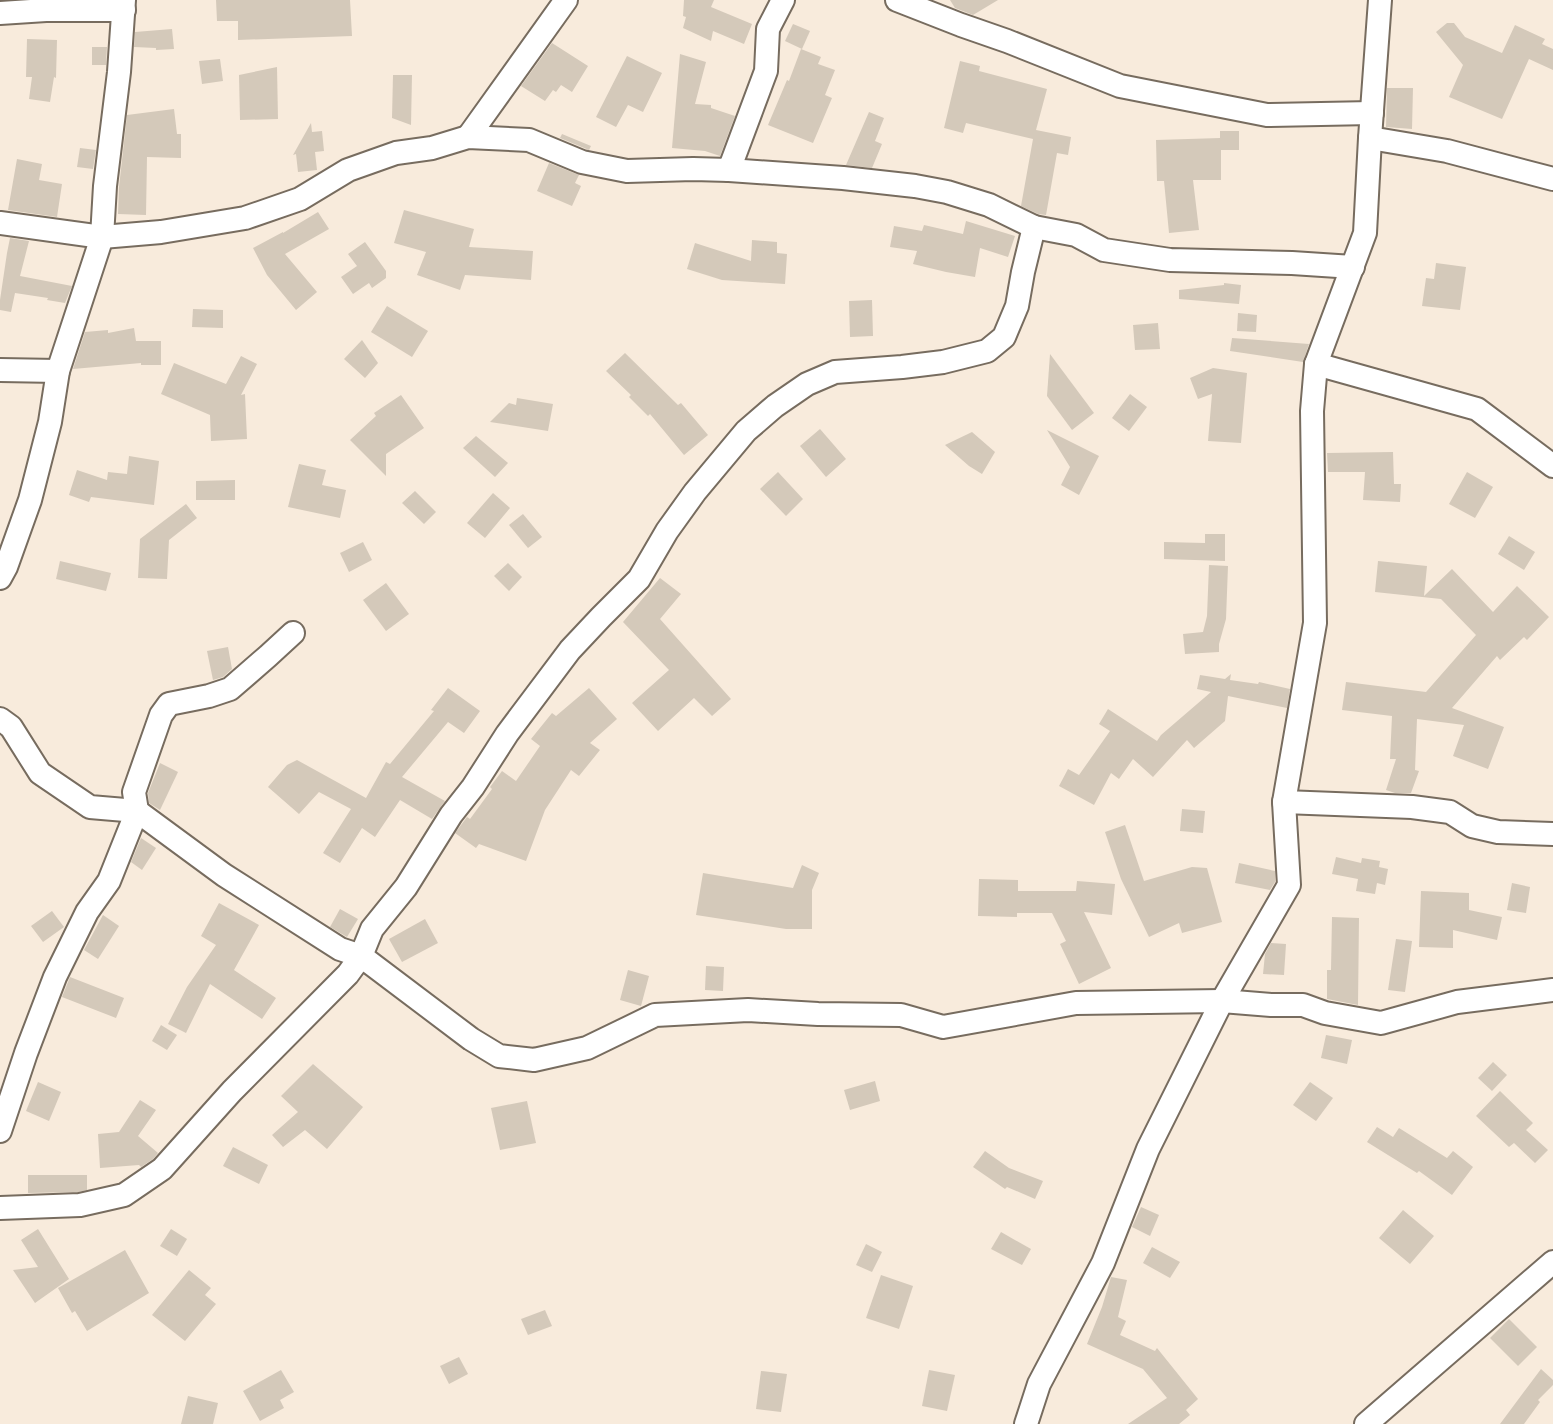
<svg xmlns="http://www.w3.org/2000/svg" width="1553" height="1424" font-family="Merriweather,serif">
<style>
.building{fill:#d4c9ba}
.lines{fill:none;stroke-linecap:round;stroke-linejoin:round}
.street-casing{stroke:#776c5f;stroke-width:26}
.street{stroke:#fff;stroke-width:22}
</style>
<rect width="100%" height="100%" fill="#f8ebdc"/>
<g class="building">
<polygon points="216,0 350,0 352,36 238,40 238,21 217,21"/>
<polygon points="684,0 714,0 711,7 752,24 744,44 713,31 711,41 683,28 686,17 683,16"/>
<polygon points="950,0 998,0 973,15 955,8"/>
<polygon points="1447,23 1454,23 1465,37 1502,53 1515,25 1545,39 1542,44 1553,49 1553,70 1529,59 1502,119 1449,97 1463,65 1436,32"/>
<polygon points="793,24 810,31 802,49 785,41"/>
<polygon points="172,29 174,49 156,50 156,48 134,47 135,32"/>
<polygon points="27,39 57,40 56,78 54,77 50,102 29,99 32,77 26,77"/>
<polygon points="552,43 588,66 572,92 561,85 556,92 553,90 545,101 521,86"/>
<polygon points="92,47 107,47 106,65 92,65"/>
<polygon points="801,49 821,57 818,64 835,70 825,95 832,98 813,143 768,125 787,80 789,81"/>
<polygon points="680,54 706,62 695,104 711,105 711,108 735,116 720,156 705,151 672,148"/>
<polygon points="627,56 662,73 643,112 628,105 616,127 596,117"/>
<polygon points="220,59 223,81 202,84 199,61"/>
<polygon points="960,61 980,66 979,71 1047,89 1036,130 1071,137 1068,155 1057,153 1046,215 1038,214 1021,206 1033,139 966,123 963,133 944,128"/>
<polygon points="277,67 278,119 240,120 239,75"/>
<polygon points="393,75 412,75 411,125 392,118"/>
<polygon points="1387,88 1413,88 1412,129 1386,127"/>
<polygon points="174,109 177,134 181,134 181,158 147,157 146,215 118,214 119,187 127,115"/>
<polygon points="869,112 884,118 875,141 882,144 872,168 846,165"/>
<polygon points="311,123 312,132 322,131 324,151 315,152 317,170 298,172 296,154 293,155"/>
<polygon points="1220,131 1239,131 1239,150 1221,150 1221,180 1193,180 1199,230 1169,233 1164,181 1157,181 1156,140 1220,138"/>
<polygon points="562,134 591,146 589,150 560,138"/>
<polygon points="80,148 96,150 93,169 77,167"/>
<polygon points="17,159 42,164 39,180 62,184 57,217 8,210"/>
<polygon points="549,163 579,175 575,183 581,186 572,206 537,191"/>
<polygon points="404,210 474,229 469,247 533,251 531,280 465,275 460,290 417,275 426,252 394,243"/>
<polygon points="318,212 329,229 285,254 317,292 296,310 267,275 253,248 283,232 283,233"/>
<polygon points="966,221 1015,236 1008,257 980,248 975,277 946,272 913,264 917,251 890,247 894,226 922,231 924,225 963,234"/>
<polygon points="10,238 29,241 20,276 72,286 65,303 47,300 48,298 15,293 11,312 0,310 0,300 7,253"/>
<polygon points="752,240 777,242 777,253 787,254 785,284 722,280 687,269 695,243 751,261"/>
<polygon points="365,242 386,271 386,278 372,288 369,283 353,294 341,277 357,266 348,254"/>
<polygon points="1436,263 1466,267 1460,310 1422,306 1426,278 1434,279"/>
<polygon points="1224,283 1241,285 1239,304 1179,299 1179,290 1224,285"/>
<polygon points="872,300 873,336 850,337 849,301"/>
<polygon points="387,306 428,331 412,357 371,332"/>
<polygon points="193,309 223,310 223,328 192,327"/>
<polygon points="1238,313 1257,315 1256,332 1237,331"/>
<polygon points="1158,323 1160,349 1135,350 1133,325"/>
<polygon points="134,328 136,341 161,341 161,365 141,365 141,363 73,369 85,332 108,330 108,333"/>
<polygon points="1232,338 1309,344 1303,362 1230,351"/>
<polygon points="362,340 378,363 365,378 344,359"/>
<polygon points="625,353 678,405 681,403 708,435 684,455 650,414 648,416 629,397 631,395 606,371"/>
<polygon points="1050,354 1094,413 1072,430 1047,396"/>
<polygon points="241,356 257,364 241,395 245,394 247,439 211,441 210,415 161,394 174,363 226,384"/>
<polygon points="1213,368 1247,373 1241,443 1208,441 1212,394 1198,399 1190,378"/>
<polygon points="1130,394 1147,407 1129,431 1112,418"/>
<polygon points="401,395 424,428 386,454 386,476 350,440 376,416 374,413"/>
<polygon points="517,398 553,404 548,431 490,422 509,403 516,405"/>
<polygon points="820,429 846,459 826,477 800,446"/>
<polygon points="1047,430 1099,456 1079,495 1061,485 1070,467"/>
<polygon points="972,432 995,452 982,474 969,466 945,445"/>
<polygon points="476,436 508,463 495,477 463,448"/>
<polygon points="1393,452 1394,484 1401,484 1400,502 1363,500 1365,472 1328,472 1327,453"/>
<polygon points="129,456 159,461 154,505 91,497 89,502 69,495 77,470 107,480 108,472 127,474"/>
<polygon points="299,464 326,470 322,485 346,490 340,518 288,507"/>
<polygon points="778,472 803,499 786,516 760,489"/>
<polygon points="1467,472 1493,487 1475,518 1449,504"/>
<polygon points="235,480 235,500 196,500 196,481"/>
<polygon points="415,491 436,512 424,524 402,503"/>
<polygon points="493,493 510,508 485,538 467,523"/>
<polygon points="186,504 197,518 169,540 167,579 138,578 140,539"/>
<polygon points="523,514 542,537 528,548 509,525"/>
<polygon points="1205,534 1225,534 1225,561 1164,559 1164,542 1205,543"/>
<polygon points="1509,536 1535,552 1524,570 1498,554"/>
<polygon points="363,542 372,560 349,572 340,553"/>
<polygon points="60,561 111,573 106,591 56,579"/>
<polygon points="1378,561 1427,566 1424,596 1452,569 1493,612 1517,586 1549,617 1527,640 1524,637 1500,660 1497,656 1452,708 1504,727 1488,769 1453,756 1464,725 1417,719 1415,770 1419,771 1411,793 1395,793 1386,790 1396,759 1390,759 1392,716 1342,710 1346,682 1426,692 1476,635 1441,599 1375,592"/>
<polygon points="508,563 522,577 509,591 494,576"/>
<polygon points="1209,565 1228,566 1226,619 1219,644 1219,652 1185,654 1183,634 1203,632 1207,616"/>
<polygon points="660,578 681,594 660,619 731,699 712,716 694,698 658,731 632,703 669,670 623,622"/>
<polygon points="386,583 409,614 386,631 363,600"/>
<polygon points="228,647 232,669 223,677 213,680 207,651"/>
<polygon points="1231,674 1230,680 1258,684 1259,682 1290,689 1287,708 1228,696 1225,721 1194,748 1187,740 1153,777 1133,759 1119,779 1111,773 1094,805 1059,786 1068,769 1079,775 1110,731 1099,724 1108,709 1157,741 1161,735 1211,692 1197,689 1200,675 1225,679"/>
<polygon points="448,688 480,711 464,733 448,722 402,777 445,801 432,819 400,800 375,837 362,828 340,863 323,853 351,809 319,792 299,814 268,787 287,765 297,760 366,798 386,762 390,764 434,711 431,710"/>
<polygon points="589,688 617,719 590,743 600,750 579,776 571,770 545,810 526,861 479,844 476,848 455,833 467,817 470,819 492,789 490,787 502,771 516,781 540,746 531,739 552,713 556,716"/>
<polygon points="160,763 178,772 160,810 149,803 148,793"/>
<polygon points="1182,809 1205,811 1203,833 1180,831"/>
<polygon points="1125,825 1144,881 1192,867 1207,868 1222,922 1182,933 1179,923 1149,937 1121,879 1105,832"/>
<polygon points="141,838 156,848 142,870 131,862"/>
<polygon points="1336,857 1361,863 1362,858 1380,861 1379,867 1388,869 1385,885 1377,883 1375,894 1356,891 1358,879 1332,874"/>
<polygon points="1239,863 1275,871 1275,882 1270,890 1235,883"/>
<polygon points="802,865 819,873 812,890 812,929 786,929 696,915 703,873 793,888"/>
<polygon points="979,879 1018,880 1018,891 1076,891 1077,881 1115,884 1112,915 1084,912 1111,968 1079,984 1060,944 1066,941 1052,913 1017,913 1017,917 978,916"/>
<polygon points="1512,883 1530,887 1526,913 1507,910"/>
<polygon points="1421,891 1469,893 1469,910 1502,917 1497,940 1453,930 1453,948 1419,947"/>
<polygon points="219,903 259,925 234,970 276,998 262,1019 210,984 186,1033 168,1024 187,987 216,945 201,936"/>
<polygon points="340,909 358,919 347,937 330,927"/>
<polygon points="52,911 64,927 43,942 31,926"/>
<polygon points="103,915 119,926 98,959 84,950"/>
<polygon points="1332,917 1359,918 1358,1005 1327,999 1327,970 1331,970"/>
<polygon points="425,919 438,943 402,962 389,939"/>
<polygon points="1396,939 1412,941 1405,992 1388,990"/>
<polygon points="1271,943 1286,944 1284,975 1263,974 1265,954"/>
<polygon points="706,966 724,967 723,991 705,990"/>
<polygon points="628,970 649,976 641,1006 620,1000"/>
<polygon points="70,977 124,998 116,1018 62,997"/>
<polygon points="161,1025 177,1035 167,1050 152,1041"/>
<polygon points="1326,1035 1352,1040 1347,1064 1321,1058"/>
<polygon points="1493,1062 1507,1075 1492,1091 1478,1078"/>
<polygon points="313,1064 363,1107 327,1149 305,1130 283,1147 272,1135 298,1112 281,1096"/>
<polygon points="875,1081 880,1101 850,1110 844,1090"/>
<polygon points="38,1082 61,1092 49,1121 26,1111"/>
<polygon points="1310,1082 1333,1098 1316,1121 1293,1105"/>
<polygon points="1500,1091 1533,1123 1526,1130 1548,1150 1535,1163 1514,1143 1509,1147 1476,1116"/>
<polygon points="140,1100 156,1110 138,1136 158,1153 153,1159 141,1167 139,1165 100,1168 98,1134 119,1132"/>
<polygon points="527,1101 536,1143 500,1150 491,1108"/>
<polygon points="1377,1127 1393,1137 1399,1128 1447,1158 1453,1151 1473,1167 1452,1195 1419,1171 1417,1173 1367,1142"/>
<polygon points="233,1147 268,1165 259,1184 223,1166"/>
<polygon points="985,1151 1009,1168 1043,1181 1035,1199 1007,1187 1005,1189 973,1167"/>
<polygon points="28,1175 87,1175 87,1190 78,1192 28,1193"/>
<polygon points="1141,1207 1159,1215 1150,1236 1132,1227"/>
<polygon points="1403,1210 1434,1236 1410,1264 1379,1238"/>
<polygon points="38,1229 69,1279 35,1303 13,1270 38,1267 21,1240"/>
<polygon points="171,1229 187,1239 177,1256 160,1246"/>
<polygon points="1001,1232 1031,1249 1022,1265 991,1249"/>
<polygon points="866,1244 882,1252 872,1272 856,1265"/>
<polygon points="1152,1247 1180,1262 1170,1278 1143,1263"/>
<polygon points="125,1250 149,1293 87,1331 75,1311 72,1313 58,1288"/>
<polygon points="189,1270 211,1288 205,1295 216,1304 185,1341 152,1315"/>
<polygon points="881,1275 913,1286 899,1329 866,1318"/>
<polygon points="1111,1277 1127,1280 1118,1317 1126,1321 1120,1335 1155,1351 1157,1348 1198,1399 1186,1410 1190,1415 1179,1424 1128,1424 1167,1398 1143,1369 1087,1344 1102,1307"/>
<polygon points="545,1310 552,1326 528,1335 521,1319"/>
<polygon points="1509,1319 1537,1347 1518,1366 1490,1338"/>
<polygon points="459,1357 468,1374 449,1384 440,1366"/>
<polygon points="1541,1369 1553,1380 1553,1385 1538,1400 1540,1402 1524,1424 1500,1424"/>
<polygon points="281,1370 294,1392 280,1400 284,1408 260,1421 243,1391"/>
<polygon points="929,1370 955,1375 947,1411 922,1406"/>
<polygon points="761,1371 787,1374 781,1412 756,1409"/>
<polygon points="188,1396 218,1403 213,1424 181,1424"/>
</g>
<g class="lines">
<defs>
<g id="street">
<polyline points="897,0 961,25 1007,41 1120,86 1267,115 1372,113"/>
<polyline points="0,13 46,10 124,10"/>
<polyline points="468,137 566,0"/>
<polyline points="1370,138 1447,151 1553,179"/>
<polyline points="729,170 843,178 915,186 947,192 989,205 1034,227 1076,235 1104,250 1170,260 1292,263 1353,267"/>
<polyline points="0,223 102,237 161,232 245,218 300,199 348,170 396,153 432,148 468,137 529,140 582,162 627,171 693,169 729,170 766,71 768,29 783,0"/>
<polyline points="1316,364 1477,409 1553,466"/>
<polyline points="0,370 58,371"/>
<polyline points="0,578 6,567 30,500 50,422 58,371 102,237 105,186 119,72 124,0"/>
<polyline points="0,719 11,727 40,773 90,807 137,811 224,875 340,949 361,956 372,929 406,887 451,815 473,787 507,734 570,650 601,617 639,579 667,531 695,492 746,431 775,406 807,384 835,372 902,367 943,362 987,351 1004,337 1017,306 1023,272 1034,227"/>
<polyline points="1284,802 1412,807 1450,812 1472,826 1498,832 1553,834"/>
<polyline points="0,1131 26,1053 55,977 87,912 109,881 137,811 134,792 161,715 169,704 209,696 230,689 268,656 293,633"/>
<polyline points="0,1208 80,1205 124,1195 162,1169 232,1091 348,974 361,956 471,1039 499,1056 534,1060 587,1048 655,1015 748,1010 818,1014 901,1015 943,1027 1076,1003 1222,1001 1271,1005 1303,1005 1325,1013 1381,1023 1457,1002 1553,990"/>
<polyline points="1026,1424 1039,1384 1103,1263 1148,1149 1222,1001 1289,885 1284,802 1315,623 1312,411 1316,364 1365,233 1370,138 1380,0"/>
<polyline points="1366,1424 1553,1262"/>
</g>
</defs>
<use href="#street" class="street-casing"/>
<use href="#street" class="street"/>
</g>
</svg>
